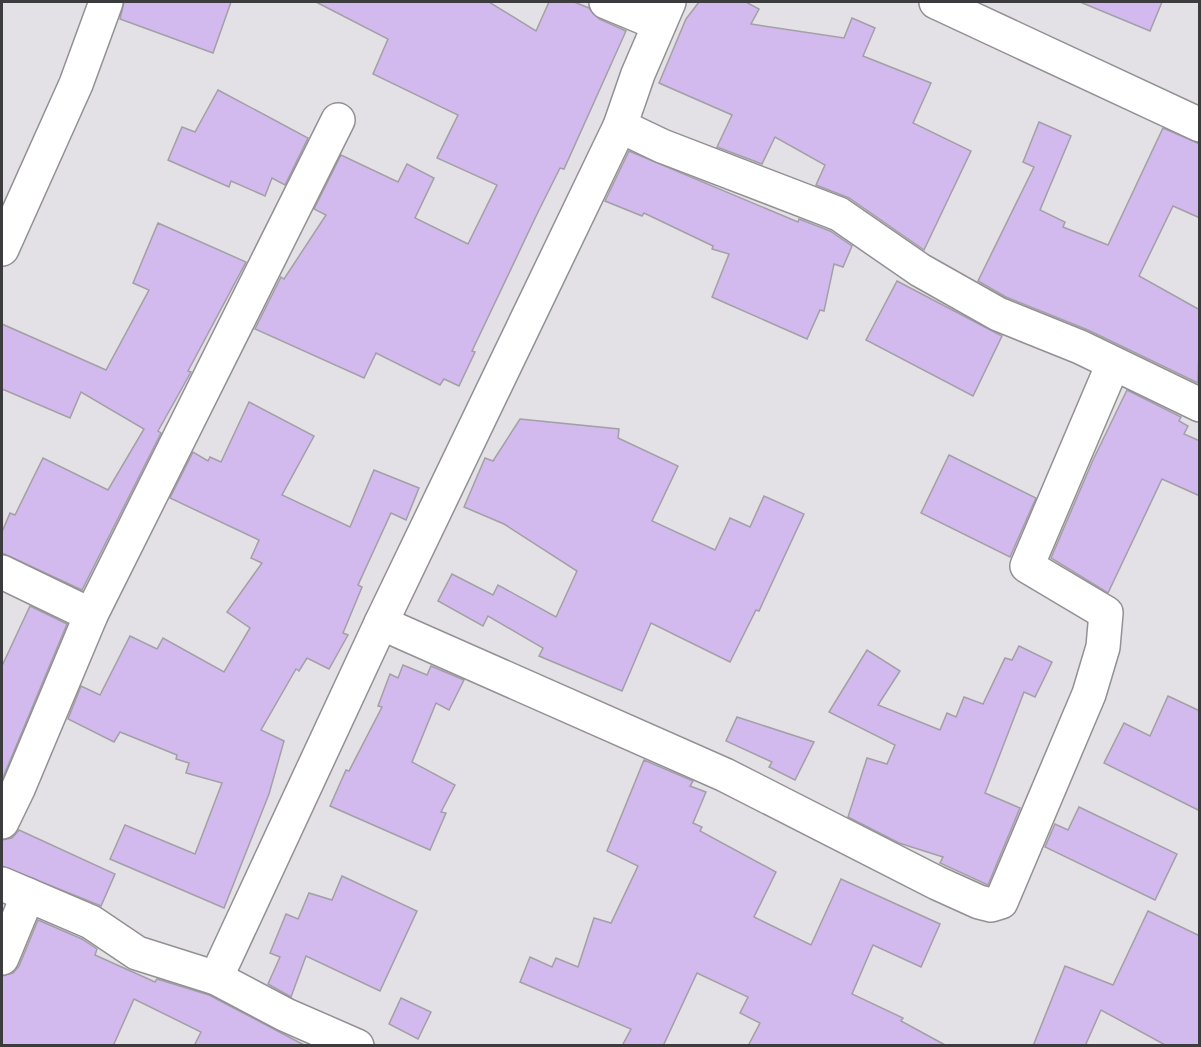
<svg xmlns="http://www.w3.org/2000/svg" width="1201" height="1047" font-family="'Titillium Web',sans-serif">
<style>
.building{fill:#d2baee;stroke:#a2a0a5;stroke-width:1.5}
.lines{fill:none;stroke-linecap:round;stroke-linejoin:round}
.minor-casing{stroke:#939095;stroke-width:36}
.minor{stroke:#fff;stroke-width:33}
</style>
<rect width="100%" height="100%" fill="#e3e1e6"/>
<g class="building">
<polygon points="124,2 231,2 213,53 120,19"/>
<polygon points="316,2 489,2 536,31 549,2 574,2 589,8 599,19 626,31 564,169 560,168 538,212 472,351 475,352 459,386 444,379 440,385 376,353 364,378 255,329 281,277 284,279 326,215 314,209 341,155 398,182 407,164 434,178 415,218 468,244 497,185 437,158 458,115 373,74 388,39"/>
<polygon points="699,2 746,2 759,9 751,24 844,38 852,18 875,28 863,56 931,83 913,123 971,151 924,250 849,198 816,185 825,165 775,137 762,164 717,147 732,115 659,83 686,19"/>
<polygon points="1080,2 1162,2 1150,31"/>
<polygon points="218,90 308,138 285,185 272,178 265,196 231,181 229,187 168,160 182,127 195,132"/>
<polygon points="1039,122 1071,136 1040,210 1065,222 1063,227 1108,245 1163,128 1200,144 1200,218 1173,206 1139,276 1200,310 1198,383 1088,330 1006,297 978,281 1034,167 1023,162"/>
<polygon points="629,151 798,222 799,219 830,231 852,246 843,267 834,264 824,311 820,310 807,339 712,297 729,254 712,249 713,246 644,213 642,216 605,201"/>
<polygon points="158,223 246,262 188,371 191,372 158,431 161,433 82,590 2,553 2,532 10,513 15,515 43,458 108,490 144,429 81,392 70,418 2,389 2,324 106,370 149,290 133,283"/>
<polygon points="897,281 1002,336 973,396 866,340"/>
<polygon points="1127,390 1181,417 1179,421 1188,426 1184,434 1200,441 1200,496 1162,479 1108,593 1051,558 1093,460"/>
<polygon points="249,402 314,436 282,495 350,527 374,470 419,488 406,520 391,513 358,585 362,587 343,633 348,635 329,669 307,658 299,671 296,669 261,730 284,741 269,794 224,908 110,859 125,825 195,854 222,783 186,773 189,763 176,759 177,755 120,732 114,742 68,719 81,686 100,695 130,636 157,649 163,638 224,672 250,628 227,612 262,563 251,558 259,540 170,498 193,452 208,461 210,457 221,462"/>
<polygon points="520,419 619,429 618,438 678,466 652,521 715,550 730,518 750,527 764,496 804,514 759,611 756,610 730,662 651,623 622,691 539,656 543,648 488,616 483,626 438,601 452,574 493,595 498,585 556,617 577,571 504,524 464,507 485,458 493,461"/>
<polygon points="949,455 1036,498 1010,557 921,513"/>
<polygon points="30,606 67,624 2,780 2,666"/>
<polygon points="1019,646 1052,662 1035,697 1024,692 985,793 1020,808 988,885 940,863 943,857 899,843 848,817 867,758 887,764 895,745 829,712 867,650 900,671 878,705 940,730 947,713 956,717 964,697 983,704 1005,658 1012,660"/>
<polygon points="403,665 427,675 431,666 464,680 449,710 436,703 412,762 455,785 441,812 446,813 430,850 330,806 346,770 349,771 382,707 378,706 390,674 398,678"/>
<polygon points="1168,696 1200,711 1200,811 1104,763 1124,723 1150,736"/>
<polygon points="737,717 814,742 795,780 769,767 772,762 726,741"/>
<polygon points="644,760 693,781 690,786 706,792 693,823 702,827 700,831 776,872 754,917 811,945 841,879 940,924 921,967 873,945 852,994 903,1018 901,1021 947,1046 748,1046 760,1023 740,1013 748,997 697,973 663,1046 622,1046 631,1029 520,982 530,957 552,967 556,958 578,967 594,918 611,923 638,866 607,851"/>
<polygon points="1079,807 1177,854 1155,900 1045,847 1055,824 1068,830"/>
<polygon points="19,830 115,874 101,906 2,866 2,840 12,838"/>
<polygon points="342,876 417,911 380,991 306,956 291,997 268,984 280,957 270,953 286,914 298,919 309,893 332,900"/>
<polygon points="1148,911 1200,936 1200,1046 1167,1046 1101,1010 1085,1046 1033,1046 1065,966 1113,985"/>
<polygon points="38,920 82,939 97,949 95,955 155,982 157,979 209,995 306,1046 194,1046 201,1032 134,999 113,1046 2,1046 2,976 13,973 19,966"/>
<polygon points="401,998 431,1012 418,1039 389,1024"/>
</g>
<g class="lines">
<defs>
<g id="minor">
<polyline points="606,2 659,24"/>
<polyline points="936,2 1200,125"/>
<polyline points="620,126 662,146 839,214 920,270 998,314 1080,347 1200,405"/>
<polyline points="2,249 76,84 106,2"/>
<polyline points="2,572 91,615"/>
<polyline points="381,623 725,775 937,883 979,902 991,905 1001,902 1089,694 1103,647 1106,613 1027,566 1113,364"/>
<polyline points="2,822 18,789 91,615 338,120"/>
<polyline points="2,884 91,922 137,953 216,978 286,1015 357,1046"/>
<polyline points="2,958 28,895"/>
<polyline points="216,978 381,623 620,126 638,74 669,2"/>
</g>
</defs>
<use href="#minor" class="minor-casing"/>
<use href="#minor" class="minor"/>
</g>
<rect width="1201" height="1047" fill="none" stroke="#3c3b3d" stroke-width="6"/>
</svg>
